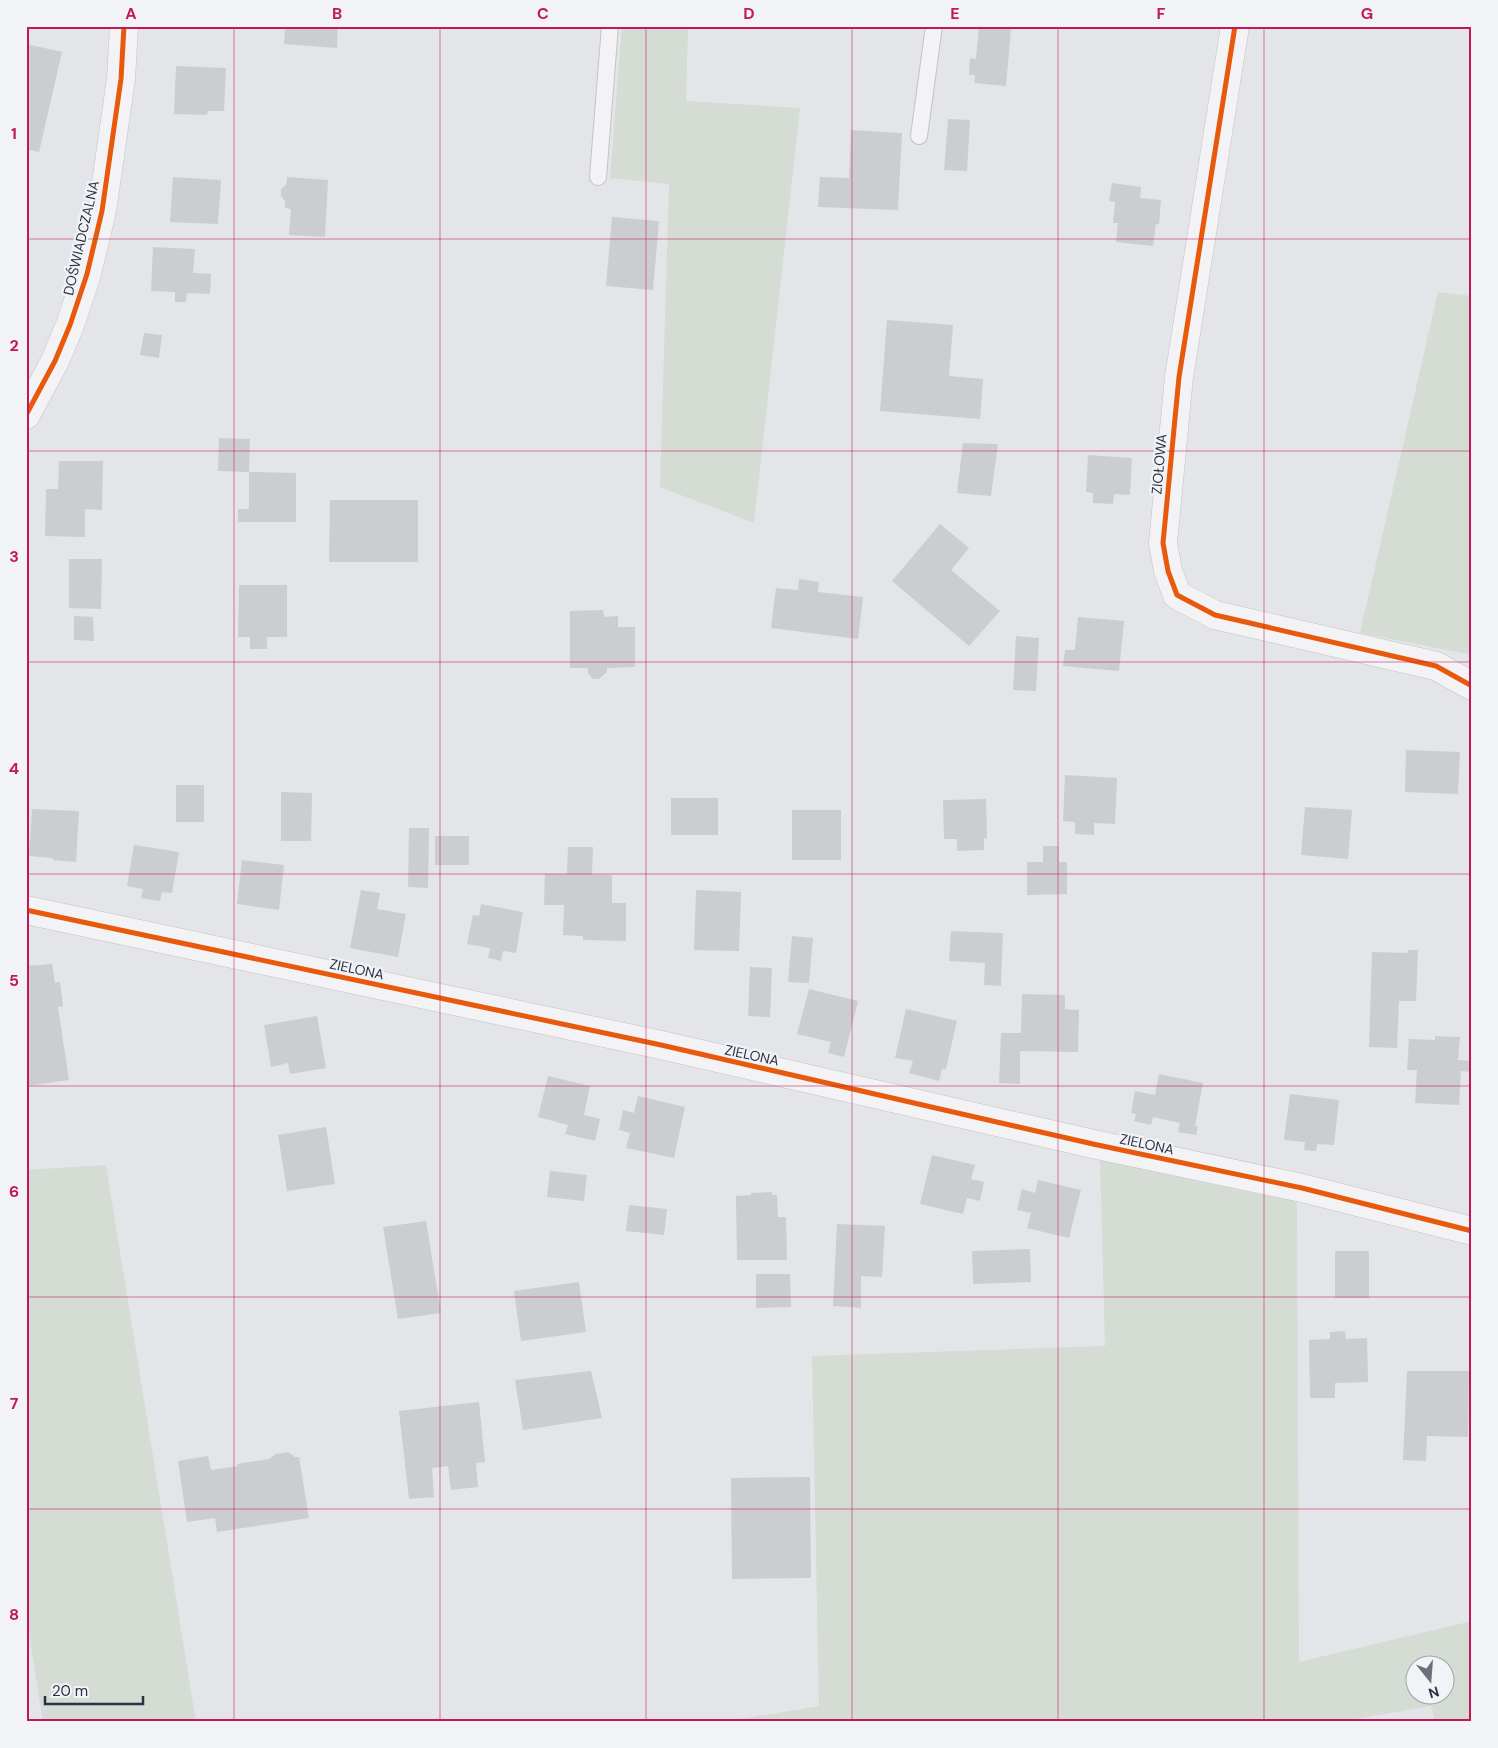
<svg xmlns="http://www.w3.org/2000/svg" width="1498" height="1748" font-family="'DM Sans',sans-serif">
<style>
.green{fill:#d4dcd4;fill-rule:evenodd}
.building{fill:#cccdd0}
.lines{fill:none;stroke-linecap:round;stroke-linejoin:round}
.lane-casing{stroke:#c2c3c6;stroke-width:18}
.street-casing{stroke:#c2c3c6;stroke-width:29}
.lane{stroke:#f3f3f5;stroke-width:16}
.street{stroke:#f3f3f5;stroke-width:28}
.cycleway-casing{stroke:#f1f3f7;stroke-width:8}
.cycleway{stroke:#e8590c;stroke-width:5}
.grid{fill:none;stroke:#c2185b;stroke-width:1;stroke-opacity:0.55}
.labels{text-anchor:middle;dominant-baseline:central;stroke-width:4.5;stroke-linejoin:round;paint-order:stroke}
.street-label{font-size:14px;fill:#2a3142;stroke:#f1f3f7}
.neatline{fill:none;stroke:#c2185b;stroke-width:2}
.grid-label{font-size:16px;text-anchor:middle;font-weight:bold;fill:#c2185b}
</style>
<rect width="100%" height="100%" fill="#e4e5e8"/>
<g class="green">
<polygon points="622,26 688,26 686,101 800,108 754,523 660,487 669,184 610,178"/>
<polygon points="1438,292 1472,296 1472,655 1360,633"/>
<path d="M 1100,1160 L 1297,1202 L 1299,1662 L 1472,1621 L 1472,1722 L 1435,1722 L 1431,1706 L 1338,1722 L 722,1722 L 819,1706 L 812,1356 L 1105,1346 ZM 1416,1666 L 1446,1666 L 1446,1696 L 1416,1696 Z"/>
<polygon points="106,1165 196,1722 43,1722 26,1615 26,1170"/>
</g>
<g class="building">
<polygon points="285,26 338,26 337,48 284,44"/>
<polygon points="979,26 1011,29 1006,86 974,83 975,75 969,75 970,58 976,59"/>
<polygon points="26,44 62,52 39,152 26,149"/>
<polygon points="176,66 226,68 224,111 208,111 207,115 174,114"/>
<polygon points="948,119 970,120 967,171 944,170"/>
<polygon points="851,130 902,133 898,210 818,207 820,177 849,178"/>
<polygon points="173,177 221,180 218,224 170,222"/>
<polygon points="287,177 328,180 325,237 289,235 291,209 285,208 285,201 281,196 281,189 286,185"/>
<polygon points="1112,183 1141,187 1140,198 1161,200 1159,224 1156,224 1153,246 1116,242 1118,223 1113,223 1115,202 1109,201"/>
<polygon points="612,217 659,221 653,290 606,286"/>
<polygon points="153,247 195,249 193,273 211,274 210,294 187,293 186,302 175,302 175,292 151,291"/>
<polygon points="887,320 953,325 949,376 983,379 980,419 880,411"/>
<polygon points="144,333 162,335 159,358 140,355"/>
<polygon points="219,438 250,439 249,472 218,471"/>
<polygon points="963,443 998,444 991,496 957,493"/>
<polygon points="1088,455 1132,458 1130,495 1114,494 1113,504 1093,503 1093,493 1086,492"/>
<polygon points="59,461 103,461 102,510 85,509 85,537 45,536 46,489 58,489"/>
<polygon points="249,472 296,473 296,522 238,522 238,509 249,509"/>
<polygon points="330,500 418,500 418,562 329,562"/>
<polygon points="940,524 969,548 951,570 1000,611 969,646 892,581"/>
<polygon points="69,559 102,559 101,609 69,608"/>
<polygon points="799,579 819,582 818,592 863,597 858,639 771,628 776,588 798,590"/>
<polygon points="239,585 287,585 287,637 267,637 267,649 250,649 250,637 238,637"/>
<polygon points="603,610 604,617 618,616 618,627 635,627 635,667 607,668 607,672 599,679 593,679 588,673 588,668 570,668 570,611"/>
<polygon points="74,616 93,617 94,641 74,640"/>
<polygon points="1078,617 1124,621 1119,671 1063,666 1065,650 1075,650"/>
<polygon points="1016,636 1039,638 1036,691 1013,690"/>
<polygon points="1406,750 1460,752 1458,794 1405,792"/>
<polygon points="1065,775 1117,778 1115,824 1094,823 1094,835 1075,834 1075,822 1063,821"/>
<rect x="176" y="785" width="28" height="37"/>
<polygon points="281,792 312,793 311,841 281,841"/>
<rect x="671" y="798" width="47" height="37"/>
<polygon points="986,799 987,839 984,838 984,850 957,851 957,839 944,839 943,800"/>
<polygon points="1305,807 1352,810 1348,859 1301,855"/>
<polygon points="32,809 79,811 76,862 53,860 53,858 29,856"/>
<rect x="792" y="810" width="49" height="50"/>
<polygon points="409,828 429,828 428,888 408,887"/>
<rect x="435" y="836" width="34" height="29"/>
<polygon points="134,845 179,852 172,893 162,892 160,901 141,898 143,889 127,886"/>
<polygon points="1043,846 1059,846 1059,862 1067,862 1067,894 1027,895 1027,862 1043,862"/>
<polygon points="568,847 593,847 592,875 612,875 612,903 626,903 626,941 583,940 583,936 563,935 564,905 544,905 545,874 567,874"/>
<polygon points="242,860 284,865 279,910 237,904"/>
<polygon points="361,890 380,893 377,909 406,914 398,957 350,948"/>
<polygon points="696,890 741,892 739,951 694,950"/>
<polygon points="481,904 523,912 516,953 503,951 501,961 488,958 490,948 467,944 473,915 479,916"/>
<polygon points="951,931 1003,933 1001,986 984,985 985,963 949,961"/>
<polygon points="792,936 813,938 809,983 788,982"/>
<polygon points="1408,950 1418,950 1416,1001 1399,1001 1397,1048 1369,1047 1372,952 1407,953"/>
<polygon points="52,964 55,983 60,982 63,1006 58,1007 69,1080 26,1086 26,966"/>
<polygon points="750,967 772,968 770,1017 748,1016"/>
<polygon points="809,989 858,1001 844,1057 828,1053 831,1042 797,1034"/>
<polygon points="1022,994 1065,995 1065,1009 1079,1010 1078,1052 1020,1051 1020,1084 999,1083 1001,1033 1021,1033"/>
<polygon points="906,1009 957,1021 946,1069 942,1069 939,1081 909,1073 913,1061 895,1058"/>
<polygon points="317,1016 326,1068 290,1074 288,1063 271,1067 264,1025"/>
<polygon points="1435,1036 1460,1037 1458,1060 1472,1061 1472,1072 1461,1071 1459,1105 1415,1103 1417,1070 1407,1070 1409,1039 1435,1040"/>
<polygon points="1159,1074 1203,1083 1195,1126 1198,1126 1196,1135 1178,1132 1180,1123 1153,1117 1151,1125 1134,1121 1136,1114 1131,1113 1135,1091 1155,1095"/>
<polygon points="548,1076 590,1086 584,1115 600,1119 595,1141 565,1134 568,1125 538,1117"/>
<polygon points="1290,1094 1339,1100 1334,1145 1317,1144 1316,1151 1304,1150 1305,1142 1284,1140"/>
<polygon points="638,1096 685,1107 674,1158 626,1148 630,1133 619,1130 623,1110 634,1113"/>
<polygon points="326,1127 335,1184 287,1191 278,1135"/>
<polygon points="932,1155 975,1165 971,1179 984,1182 980,1201 967,1198 963,1214 920,1204"/>
<polygon points="550,1171 587,1175 584,1201 547,1197"/>
<polygon points="1038,1180 1081,1190 1069,1238 1027,1228 1031,1213 1017,1210 1022,1189 1035,1193"/>
<polygon points="772,1192 772,1195 777,1195 778,1217 786,1217 787,1260 737,1260 736,1196 751,1195 751,1193"/>
<polygon points="629,1205 667,1209 664,1235 626,1231"/>
<polygon points="426,1221 441,1313 398,1319 383,1227"/>
<polygon points="837,1224 885,1226 882,1277 861,1276 861,1308 833,1306"/>
<polygon points="1030,1249 1031,1282 973,1284 972,1251"/>
<rect x="1335" y="1251" width="34" height="47"/>
<polygon points="756,1274 790,1274 791,1307 756,1308"/>
<polygon points="579,1282 586,1332 521,1341 514,1291"/>
<polygon points="1345,1331 1346,1339 1367,1338 1368,1382 1335,1383 1335,1398 1310,1398 1309,1340 1330,1339 1330,1332"/>
<polygon points="591,1371 602,1418 523,1430 515,1380"/>
<polygon points="1407,1371 1469,1371 1468,1437 1427,1436 1426,1461 1403,1460"/>
<polygon points="479,1402 485,1462 476,1463 478,1487 451,1490 448,1466 432,1468 434,1497 409,1499 399,1411"/>
<polygon points="288,1452 295,1457 299,1457 309,1518 217,1532 215,1518 187,1522 178,1461 208,1456 211,1470 238,1466 237,1464 269,1459 276,1454"/>
<polygon points="810,1477 811,1578 732,1579 731,1478"/>
</g>
<g class="lines">
<defs>
<g id="lane">
<polyline points="919,136 934,26"/>
<polyline points="598,177 610,26"/>
</g>
<g id="street">
<polyline points="1235,26 1179,377 1163,543 1168,571 1177,595 1215,615 1436,666 1472,686"/>
<polyline points="26,415 55,361 70,325 87,274 102,211 121,79 124,26"/>
<polyline points="26,910 661,1045 1093,1144 1302,1188 1472,1231"/>
</g>
</defs>
<use href="#lane" class="lane-casing"/>
<use href="#street" class="street-casing"/>
<use href="#lane" class="lane"/>
<use href="#street" class="street"/>
<defs>
<g id="cycleway">
<polyline points="1235,26 1179,377 1163,543 1168,571 1177,595 1215,615 1436,666 1472,686"/>
<polyline points="26,415 55,361 70,325 87,274 102,211 121,79 124,26"/>
<polyline points="26,910 661,1045 1093,1144 1302,1188 1472,1231"/>
</g>
</defs>
<use href="#cycleway" class="cycleway-casing"/>
<use href="#cycleway" class="cycleway"/>
</g>
<path class="grid" d="M 234,26 L 234,1722M 440,26 L 440,1722M 646,26 L 646,1722M 852,26 L 852,1722M 1058,26 L 1058,1722M 1264,26 L 1264,1722M 26,239 L 1472,239M 26,451 L 1472,451M 26,662 L 1472,662M 26,874 L 1472,874M 26,1086 L 1472,1086M 26,1297 L 1472,1297M 26,1509 L 1472,1509"/>
<g class="labels">
<g class="street-label">
<text transform="translate(81 238) rotate(-77)">DOŚWIADCZALNA</text>
<text transform="translate(1159 464) rotate(-85)">ZIOŁOWA</text>
<text transform="translate(357 969) rotate(12)">ZIELONA</text>
<text transform="translate(752 1055) rotate(12)">ZIELONA</text>
<text transform="translate(1147 1144) rotate(12)">ZIELONA</text>
</g>
</g>
<rect width="1498" height="1748" fill="none" stroke="#f1f3f7" stroke-width="55"/>
<g transform="translate(1430 1680) rotate(163)"><circle r="24" fill="#f1f3f7" stroke="#a1a5af"/>
<path d="M0-4L9 19L0 12L-9 19Z" fill="#6b707c"/>
<text y="-8" font-size="14" font-weight="bold" text-anchor="middle" fill="#2a3142">N</text>
</g>
<path d="M45 1696v8h98v-8" fill="none" stroke="#2a3142" stroke-width="2.5"/>
<text x="52" y="1696" font-size="15" fill="#2a3142" stroke="#f1f3f7" stroke-width="4" paint-order="stroke">20 m</text>
<rect x="28" y="28" width="1442" height="1692" class="neatline"/>
<g class="grid-label">
<text x="131" y="19">A</text>
<text x="337" y="19">B</text>
<text x="543" y="19">C</text>
<text x="749" y="19">D</text>
<text x="955" y="19">E</text>
<text x="1161" y="19">F</text>
<text x="1367" y="19">G</text>
<text x="14" y="139">1</text>
<text x="14" y="351">2</text>
<text x="14" y="562">3</text>
<text x="14" y="774">4</text>
<text x="14" y="986">5</text>
<text x="14" y="1197">6</text>
<text x="14" y="1409">7</text>
<text x="14" y="1620">8</text>
</g>
</svg>
